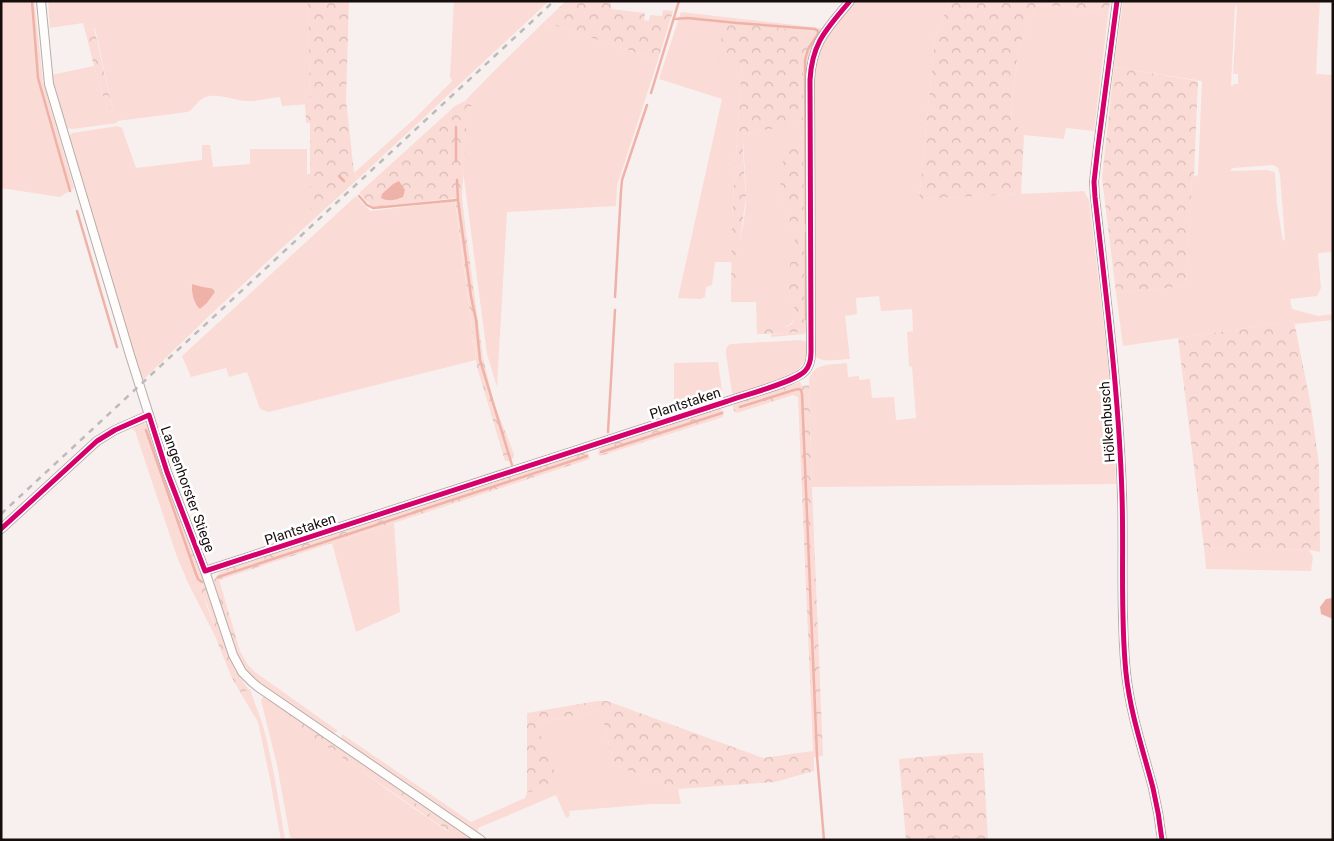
<svg xmlns="http://www.w3.org/2000/svg" width="1334" height="841" font-family="Roboto,sans-serif">
<style>
.green{fill:#fbdbd5;fill-rule:evenodd}
.forest{fill:url(#forest-crowns)}
.water{fill:#efb2a8}
.lines{fill:none;stroke-linecap:round;stroke-linejoin:round}
.stream{stroke:#efb2a8;stroke-width:2.5}
.street-casing{stroke:#b5adab;stroke-width:10}
.street{stroke:#fefdfc;stroke-width:8}
.rail{stroke:#bcbaba;stroke-width:2.5;stroke-dasharray:6 6;stroke-linecap:butt}
.cycleway-casing{stroke:#fff;stroke-width:8}
.cycleway{stroke:#d6006c;stroke-width:5}
.labels{text-anchor:middle;dominant-baseline:central;stroke-width:5;stroke-linejoin:round;paint-order:stroke}
.street-label{font-size:14px;fill:#160e0c;stroke:#fff}
</style>
<defs>
<pattern id="forest-crowns" width="20" height="18" patternUnits="userSpaceOnUse" patternTransform="scale(1.25)"><rect width="20" height="18" fill="#fbdbd5"/><path d="M2 6a3 3 0 1 1 6 0M12 15a3 3 0 1 1 6 0" fill="none" stroke="#d6bbb6"/></pattern>
</defs>
<rect width="100%" height="100%" fill="#f8f0ee"/>
<g class="green">
<polygon points="1,1 34,1 43,81 74,188 60,197 1,188"/>
<path d="M 48,1 L 308,1 L 310,104 L 282,106 L 280,97 C 269,98 256,102 245,101 C 233,100 218,93 206,97 C 198,99 195,108 188,112 L 117,121 L 117,123 L 73,129 L 65,128 L 53,90 L 51,75 L 94,66 L 108,112 L 113,111 L 95,28 L 85,30 L 83,23 L 50,28 Z"/>
<polygon points="454,1 549,1 359,178 354,173 412,121 452,81 450,77"/>
<path d="M 854,1 L 950,1 L 935,38 L 919,199 L 1084,191 L 1089,200 L 1107,353 L 1111,401 L 1116,484 L 812,487 L 809,381 C 812,362 832,365 847,363 L 848,377 L 859,376 L 859,380 L 870,379 L 872,398 L 894,397 L 896,420 L 916,418 L 912,367 L 909,366 L 907,332 L 913,331 L 912,309 L 881,311 L 879,296 L 856,298 L 857,314 L 845,316 L 850,359 C 838,359 823,364 815,356 L 813,106 L 814,64 L 824,39 Z"/>
<path d="M 1123,1 L 1320,1 L 1316,74 L 1333,75 L 1333,252 L 1318,253 L 1321,288 L 1317,296 L 1290,299 L 1292,309 L 1318,316 L 1333,314 L 1333,320 L 1295,324 L 1294,321 L 1123,346 L 1116,293 L 1186,286 L 1192,177 L 1198,175 L 1202,81 L 1114,67 ZM 1235,5 L 1237,7 L 1233,74 L 1238,74 L 1238,84 L 1233,84 L 1233,86 L 1231,85 ZM 1273,165 L 1278,168 L 1280,176 L 1285,239 L 1283,241 L 1277,205 L 1275,173 L 1274,172 L 1267,170 L 1231,171 L 1231,169 L 1234,168 Z"/>
<polygon points="1036,5 1071,7 1108,16 1094,131 1066,128 1064,139 1024,135 1011,120 1018,49"/>
<path d="M 681,12 L 821,28 L 822,30 L 812,53 L 808,328 L 804,334 L 771,337 L 771,334 L 804,332 L 787,282 L 796,314 C 792,330 778,329 765,329 L 762,334 L 757,334 L 756,302 L 731,302 L 731,288 C 739,279 736,269 737,258 C 740,238 746,217 746,196 C 746,175 743,155 743,134 L 770,129 L 788,129 C 792,123 796,122 803,120 L 803,60 L 807,48 L 742,63 L 732,219 L 732,262 L 715,262 L 712,285 L 706,287 L 705,297 L 701,299 L 678,298 L 722,99 L 659,79 ZM 780,173 L 803,226 L 792,228 L 783,202 Z"/>
<polygon points="544,22 658,60 617,186 616,206 507,212 497,387 487,354 463,171 467,113 472,105 465,101 490,75"/>
<path d="M 118,126 L 122,128 L 136,168 L 202,160 L 202,145 L 210,145 L 213,167 L 250,164 L 250,149 L 307,149 L 307,174 L 310,174 L 310,210 L 277,241 L 282,248 L 209,316 L 143,380 L 131,347 L 68,137 L 72,133 ZM 193,284 L 203,287 L 210,288 L 215,292 L 207,303 L 200,309 C 193,304 193,293 191,286 Z"/>
<polygon points="356,196 370,211 455,201 476,360 269,412 260,409 247,372 229,377 226,368 191,377 182,356"/>
<path d="M 801,340 L 806,342 C 814,378 765,385 741,393 L 735,394 L 732,393 L 726,354 C 726,349 726,347 730,344 Z"/>
<polygon points="718,362 722,390 718,400 716,402 706,405 674,413 674,363"/>
<path d="M 143,423 L 149,425 L 157,451 L 154,451 L 154,453 L 163,480 L 166,479 L 168,485 L 165,487 L 198,578 L 202,580 L 203,578 L 205,584 L 201,586 C 203,593 205,601 207,607 C 211,616 216,626 215,636 L 188,583 L 176,554 L 135,431 L 132,430 L 136,425 Z"/>
<polygon points="394,523 400,612 356,632 332,543"/>
<polygon points="1204,547 1309,550 1313,557 1311,571 1206,569"/>
<polygon points="240,651 248,665 255,672 338,731 333,734 259,685 242,668 235,653"/>
<path d="M 250,689 C 254,702 259,713 263,726 C 273,763 279,802 285,840 L 281,840 L 269,774 L 258,722 L 240,692 Z"/>
<path d="M 263,697 L 266,697 L 477,840 L 296,840 L 290,837 L 277,765 L 261,700 ZM 264,699 L 270,700 L 408,796 L 421,808 L 445,824 L 450,833 L 389,791 Z"/>
<polygon points="601,710 614,765 678,789 681,804 652,804 569,811 570,816 566,818 556,795 478,828 478,831 487,840 485,840 341,740 342,734 471,822 525,798 527,793 543,788 536,723"/>
</g>
<g class="forest">
<polygon points="308,1 349,1 346,100 354,173 359,178 282,248 276,241 310,210 310,123 306,123 305,104 310,103"/>
<polygon points="566,1 611,1 611,9 645,13 644,20 649,21 650,15 662,16 663,10 673,11 658,60 544,22"/>
<polygon points="950,1 1110,1 1108,16 1071,7 1036,5 1018,49 1011,119 1024,135 1021,194 919,199 935,38"/>
<path d="M 725,23 L 816,32 L 807,48 L 803,60 L 803,120 C 797,122 792,123 788,129 L 770,129 L 743,134 L 743,151 L 746,197 L 737,261 L 737,279 L 731,288 L 732,219 L 742,63 L 717,59 Z"/>
<polygon points="94,28 113,111 108,112 94,66 85,30"/>
<polygon points="1114,67 1198,81 1194,176 1192,177 1186,286 1116,293 1102,178"/>
<polygon points="465,101 472,105 467,113 462,196 464,217 483,358 494,403 514,454 514,457 510,461 505,461 477,367 455,198 372,207 359,193 455,106"/>
<polygon points="803,147 804,226 792,228 783,202 779,173 787,150"/>
<polygon points="804,233 804,332 762,334 765,329 787,327 792,324 796,314 787,282 795,238 798,234"/>
<polygon points="1294,321 1311,406 1319,465 1320,552 1309,550 1204,547 1178,338"/>
<polygon points="800,382 802,386 809,385 812,487 823,756 814,757 814,771 775,782 678,789 614,765 601,710 536,723 557,779 552,780 543,788 527,793 527,713 597,701 607,701 763,758 813,751 798,397 793,395 737,413 734,411 733,406 739,402"/>
<polygon points="718,408 724,411 723,417 600,456 598,454 599,449 603,445"/>
<polygon points="584,452 588,453 590,459 219,580 240,651 235,653 215,586 214,580 219,573 235,566"/>
<polygon points="166,485 168,485 203,577 202,580 198,578 165,486"/>
<path d="M 205,584 L 206,585 L 232,663 L 235,670 L 249,690 L 240,692 L 231,676 L 215,636 C 217,622 205,601 200,588 Z"/>
<polygon points="264,699 270,700 408,796 421,808 454,830 453,833 452,832 451,833 261,701"/>
<polygon points="966,753 983,753 988,840 906,840 899,759"/>
</g>
<g class="water">
<path d="M 399,181 L 405,190 L 403,197 C 395,200 389,202 381,198 L 382,194 L 393,184 Z"/>
<path d="M 192,284 L 203,287 L 210,288 L 213,289 L 215,292 L 207,303 L 200,309 C 194,305 191,291 192,284 Z"/>
<polygon points="1333,598 1333,619 1321,614 1320,607 1326,599"/>
</g>
<g class="lines">
<g class="stream">
<polyline points="32,1 38,78 70,191"/>
<polyline points="675,19 687,18 737,23 815,29 818,31 818,34 808,49 805,60 806,223"/>
<polyline points="651,93 679,1"/>
<polyline points="456,127 456,161"/>
<polyline points="339,176 344,181"/>
<polyline points="457,180 458,200 471,296 476,320 480,360 512,465"/>
<polyline points="359,196 367,205 373,208 457,200"/>
<polyline points="77,211 117,347"/>
<polyline points="806,233 806,319"/>
<polyline points="615,297 621,191 622,180 647,105"/>
<polyline points="740,407 794,390 799,389 801,390 802,394 817,756 824,840"/>
<polyline points="146,430 196,574 198,579 202,582"/>
<polyline points="608,432 615,310"/>
<polyline points="601,452 722,413"/>
<polyline points="218,577 455,499 587,456"/>
</g>
<defs>
<g id="street">
<polyline points="41,1 49,84 130,355 167,472 205,571 233,655 242,672 252,682 258,687 481,840"/>
<path d="M 1117,1 L 1098,147 L 1094,182 L 1095,197 C 1106,296 1119,395 1122,495 C 1124,554 1120,614 1126,673 C 1130,712 1143,750 1153,788 C 1157,805 1160,822 1162,840"/>
<polyline points="1,529 97,441 115,430 149,415"/>
<path d="M 205,571 L 728,401 C 745,395 795,382 805,371 C 810,366 811,359 811,352 L 810,80 C 812,42 827,29 850,1"/>
</g>
</defs>
<use href="#street" class="street-casing"/>
<use href="#street" class="street"/>
<polyline class="rail" points="1,514 554,1"/>
<defs>
<g id="cycleway">
<path d="M 1117,1 L 1098,147 L 1094,182 L 1095,197 C 1106,296 1119,395 1122,495 C 1124,554 1120,614 1126,673 C 1130,712 1143,750 1153,788 C 1157,805 1160,822 1162,840"/>
<path d="M 1,529 L 97,441 L 115,430 L 149,415 L 167,472 L 205,571 L 728,401 C 745,395 795,382 805,371 C 810,366 811,359 811,352 L 810,80 C 812,42 827,29 850,1"/>
</g>
</defs>
<use href="#cycleway" class="cycleway-casing"/>
<use href="#cycleway" class="cycleway"/>
</g>
<g class="labels">
<g class="street-label">
<text transform="translate(685 403) rotate(-18)">Plantstaken</text>
<text transform="translate(1107 422) rotate(-94)">Hölkenbusch</text>
<text transform="translate(188 489) rotate(70)">Langenhorster Stiege</text>
<text transform="translate(300 529) rotate(-18)">Plantstaken</text>
</g>
</g>
<rect width="1334" height="841" fill="none" stroke="#160e0c" stroke-width="5"/>
</svg>
